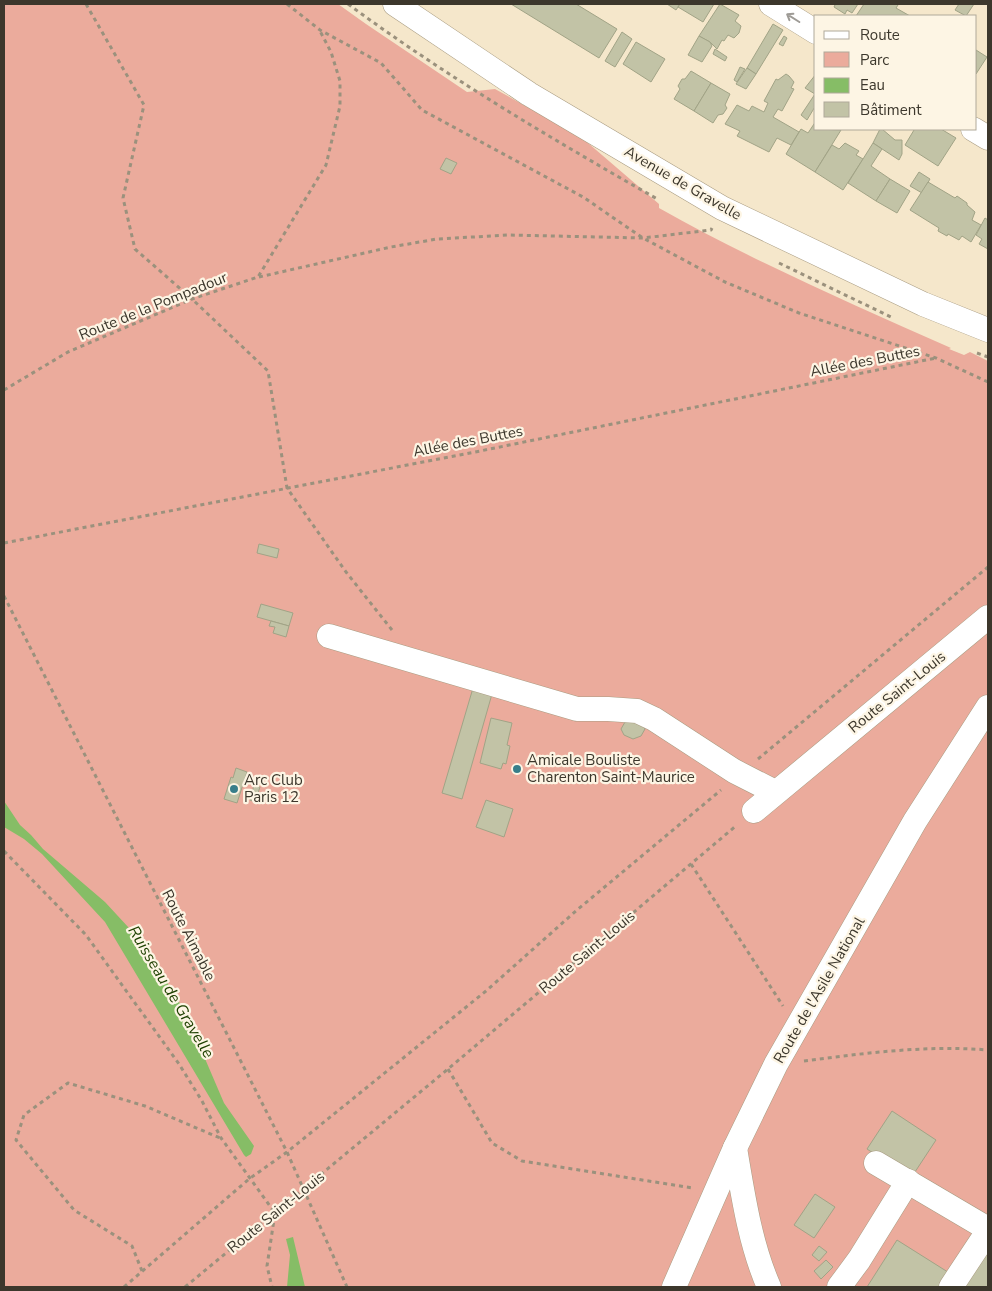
<svg xmlns="http://www.w3.org/2000/svg" width="992" height="1291" font-family="'Nunito Sans',sans-serif">
<style>
.green{fill:#ebab9c}
.water{fill:#86bd66}
.building{fill:#c2c3a6;stroke:#a1a386}
.lines{fill:none;stroke-linecap:round;stroke-linejoin:round}
.minor-casing{stroke:#a99c82;stroke-width:25}
.path{stroke:#9b917d;stroke-width:3;stroke-dasharray:4 4;stroke-linecap:butt}
.minor{stroke:#fff;stroke-width:24}
.oneway{stroke:#9e9b96}
.poi-dot{fill:#387e8a;stroke:#fdf5e4;stroke-width:2}
.labels{text-anchor:middle;dominant-baseline:central;stroke-width:4.5;stroke-linejoin:round;paint-order:stroke}
.street-label{font-size:15px;fill:#3c372c;stroke:#fdf5e4}
.poi-label{font-size:15px;fill:#3c372c;stroke:#fdf5e4;text-anchor:start}
.water-label{font-size:16px;font-style:italic;fill:#1e4001;stroke:#fdf5e4}
</style>
<rect width="100%" height="100%" fill="#f5e7cb"/>
<path class="green" d="M 4,4 L 338,4 L 366,24 L 467,92 L 495,89 L 581,137 L 659,204 L 659,208 C 753,261 852,304 951,348 L 949,349 L 964,355 L 970,352 L 988,361 L 988,1287 L 4,1287 Z"/>
<g class="water">
<polygon points="4,801 20,825 31,835 43,849 105,902 129,928 152,958 178,1000 188,1019 224,1103 254,1146 251,1154 246,1157 244,1155 105,922 42,854 24,839 4,827"/>
<polygon points="293,1237 305,1287 287,1287 290,1255 286,1239"/>
</g>
<g class="building">
<polygon points="511,4 576,4 617,29 599,58"/>
<polygon points="667,4 680,4 676,10"/>
<polygon points="680,4 714,4 703,22 678,7"/>
<polygon points="720,4 739,15 735,21 741,26 739,33 734,38 728,35 724,41 722,40 717,49 710,42 699,36"/>
<polygon points="833,4 858,4 852,13 847,10 845,14 834,7 835,5"/>
<polygon points="864,4 897,4 898,5 896,8 910,16 856,16"/>
<polygon points="959,4 974,4 966,16 955,10"/>
<polygon points="773,24 783,30 756,74 747,68"/>
<polygon points="622,32 632,39 615,67 605,61"/>
<polygon points="699,36 710,42 712,46 702,62 688,55"/>
<polygon points="784,36 787,38 783,46 779,44"/>
<polygon points="636,42 665,59 651,82 623,64"/>
<polygon points="715,49 727,57 725,61 713,54"/>
<polygon points="976,50 987,57 976,74"/>
<polygon points="740,67 745,69 737,82 734,80"/>
<polygon points="747,68 756,74 746,89 736,84"/>
<polygon points="691,71 711,83 694,111 674,99 680,89 678,86 682,79 685,79"/>
<polygon points="786,74 789,76 794,82 791,88 794,89 782,111 778,109 773,117 799,132 791,145 777,138 769,152 737,136 740,131 725,124 737,105 749,111 752,106 764,112 768,103 764,101 776,79 778,80"/>
<polygon points="816,74 816,105 807,120 801,115 815,94 805,88"/>
<polygon points="711,83 730,94 725,105 727,108 723,114 718,115 713,123 694,111"/>
<polygon points="816,121 816,129 841,130 815,172 786,154 801,129 808,133"/>
<polygon points="880,129 882,129 895,140 902,140 902,154 899,160 873,143"/>
<polygon points="912,129 941,129 956,138 938,166 905,145 914,130"/>
<polygon points="845,143 859,151 856,155 863,159 843,190 815,172 832,145 839,149"/>
<polygon points="873,143 882,149 871,166 890,179 876,201 848,183"/>
<polygon points="446,158 457,163 451,174 440,169"/>
<polygon points="919,172 930,179 922,193 910,186"/>
<polygon points="890,179 910,191 897,213 876,201"/>
<polygon points="928,182 955,198 957,196 967,203 967,205 975,212 972,220 981,225 971,242 962,236 959,240 948,234 947,236 938,231 939,228 910,210"/>
<polygon points="985,218 988,220 988,249 979,244 982,239 976,235"/>
<polygon points="259,544 279,549 277,558 257,553"/>
<polygon points="261,604 293,613 289,626 257,617"/>
<polygon points="271,621 289,626 286,637 273,633 275,627 269,626"/>
<polygon points="473,688 492,694 462,799 442,793"/>
<polygon points="491,718 512,723 507,745 510,746 506,764 503,763 501,769 480,763"/>
<polygon points="640,719 645,729 641,736 633,739 624,735 621,729 625,722"/>
<polygon points="236,768 247,772 237,803 224,799 231,777 233,778"/>
<polygon points="254,785 260,787 255,802 250,800"/>
<polygon points="486,800 513,809 504,837 476,827"/>
<polygon points="892,1111 936,1140 911,1178 867,1149"/>
<polygon points="815,1194 835,1207 814,1238 794,1225"/>
<polygon points="897,1240 951,1274 943,1287 867,1287"/>
<polygon points="819,1246 827,1252 819,1261 812,1255"/>
<polygon points="988,1252 988,1287 964,1287 987,1253"/>
<polygon points="826,1260 833,1267 821,1279 814,1271"/>
</g>
<g class="lines">
<defs>
<g id="minor">
<polyline points="395,4 529,94 722,208 923,304 988,330"/>
<polyline points="771,4 816,32"/>
<polyline points="973,129 988,138"/>
<polyline points="329,636 577,709 608,709 637,711 654,719 734,771 775,792"/>
<polyline points="754,811 988,617"/>
<path d="M 735,1148 C 743,1195 750,1244 769,1287"/>
<polyline points="876,1163 988,1229"/>
<polyline points="674,1287 735,1148 776,1064 915,821 988,707"/>
<polyline points="839,1287 859,1260 908,1181"/>
<polyline points="951,1287 988,1231"/>
</g>
</defs>
<use href="#minor" class="minor-casing"/>
<g class="path">
<polyline points="86,4 144,105 123,198 135,249 192,299 268,371 287,488 346,572 392,630"/>
<polyline points="287,4 320,30 381,63 422,110 583,197 643,238 725,282 799,313 936,358 988,382"/>
<path d="M 348,4 C 447,77 552,139 659,200"/>
<polyline points="779,263 893,318"/>
<polyline points="259,277 391,247 437,239 509,235 643,238 711,230 712,228"/>
<polyline points="977,353 988,357"/>
<polyline points="4,390 68,352 192,299 258,277 326,165 340,106 340,81 331,52 320,31"/>
<polyline points="4,543 480,451 936,358"/>
<polyline points="4,596 287,1152 347,1287"/>
<polyline points="758,759 988,567"/>
<polyline points="4,851 86,935 179,1064 202,1101 221,1138 275,1213 267,1266 272,1287"/>
<polyline points="691,864 783,1006"/>
<path d="M 804,1061 C 865,1053 928,1045 988,1050"/>
<polyline points="448,1069 492,1143 522,1161 693,1188"/>
<polyline points="142,1271 132,1246 74,1210 16,1140 24,1115 68,1083 145,1106 220,1138"/>
<polyline points="124,1287 249,1179 287,1152 486,991 577,910 721,790"/>
<polyline points="185,1287 448,1069 737,825"/>
</g>
<use href="#minor" class="minor"/>
</g>
<defs><path id="oneway-shaft" d="M-6 0H5M1.5-3L5.5 0L1.5 3" fill="none" stroke-width="1.6" stroke-linecap="round" stroke-linejoin="round" transform="scale(1.25)"/></defs>
<use class="oneway" href="#oneway-shaft" transform="translate(793 18) rotate(-148)"/>
<g class="poi-dot">
<circle cx="517" cy="769" r="5"/>
<circle cx="234" cy="789" r="5"/>
</g>
<g class="labels">
<g class="street-label">
<text transform="translate(683 183) rotate(30)">Avenue de Gravelle</text>
<text transform="translate(153 306) rotate(-22)">Route de la Pompadour</text>
<text transform="translate(865 361) rotate(-11)">Allée des Buttes</text>
<text transform="translate(468 441) rotate(-11)">Allée des Buttes</text>
<text transform="translate(897 692) rotate(-39)">Route Saint-Louis</text>
<text transform="translate(189 935) rotate(63)">Route Aimable</text>
<text transform="translate(587 952) rotate(-40)">Route Saint-Louis</text>
<text transform="translate(819 990) rotate(-60)">Route de l'Asile National</text>
<text transform="translate(276 1212) rotate(-39)">Route Saint-Louis</text>
</g>
<g class="poi-label">
<text x="527" y="760">Amicale Bouliste<tspan x="527" dy="17">Charenton Saint-Maurice</tspan></text>
<text x="244" y="780">Arc Club<tspan x="244" dy="17">Paris 12</tspan></text>
</g>
<g class="water-label">
<text transform="translate(171 992) rotate(59)">Ruisseau de Gravelle</text>
</g>
</g>
<rect width="992" height="1291" fill="none" stroke="#3c372c" stroke-width="10"/>
<rect x="814" y="15" width="162" height="115" fill="#fdf5e4" stroke="#b0a99a"/>
<rect x="824" y="31" width="25" height="8" fill="#ffffff" stroke="#b0a99a"/>
<text x="860" y="40" font-size="15" fill="#3c372c">Route</text>
<rect x="824" y="52" width="25" height="15" fill="#ebab9c" stroke="#b0a99a"/>
<text x="860" y="65" font-size="15" fill="#3c372c">Parc</text>
<rect x="824" y="78" width="25" height="15" fill="#86bd66" stroke="#b0a99a"/>
<text x="860" y="90" font-size="15" fill="#3c372c">Eau</text>
<rect x="824" y="102" width="25" height="15" fill="#c2c3a6" stroke="#b0a99a"/>
<text x="860" y="115" font-size="15" fill="#3c372c">Bâtiment</text>
</svg>
